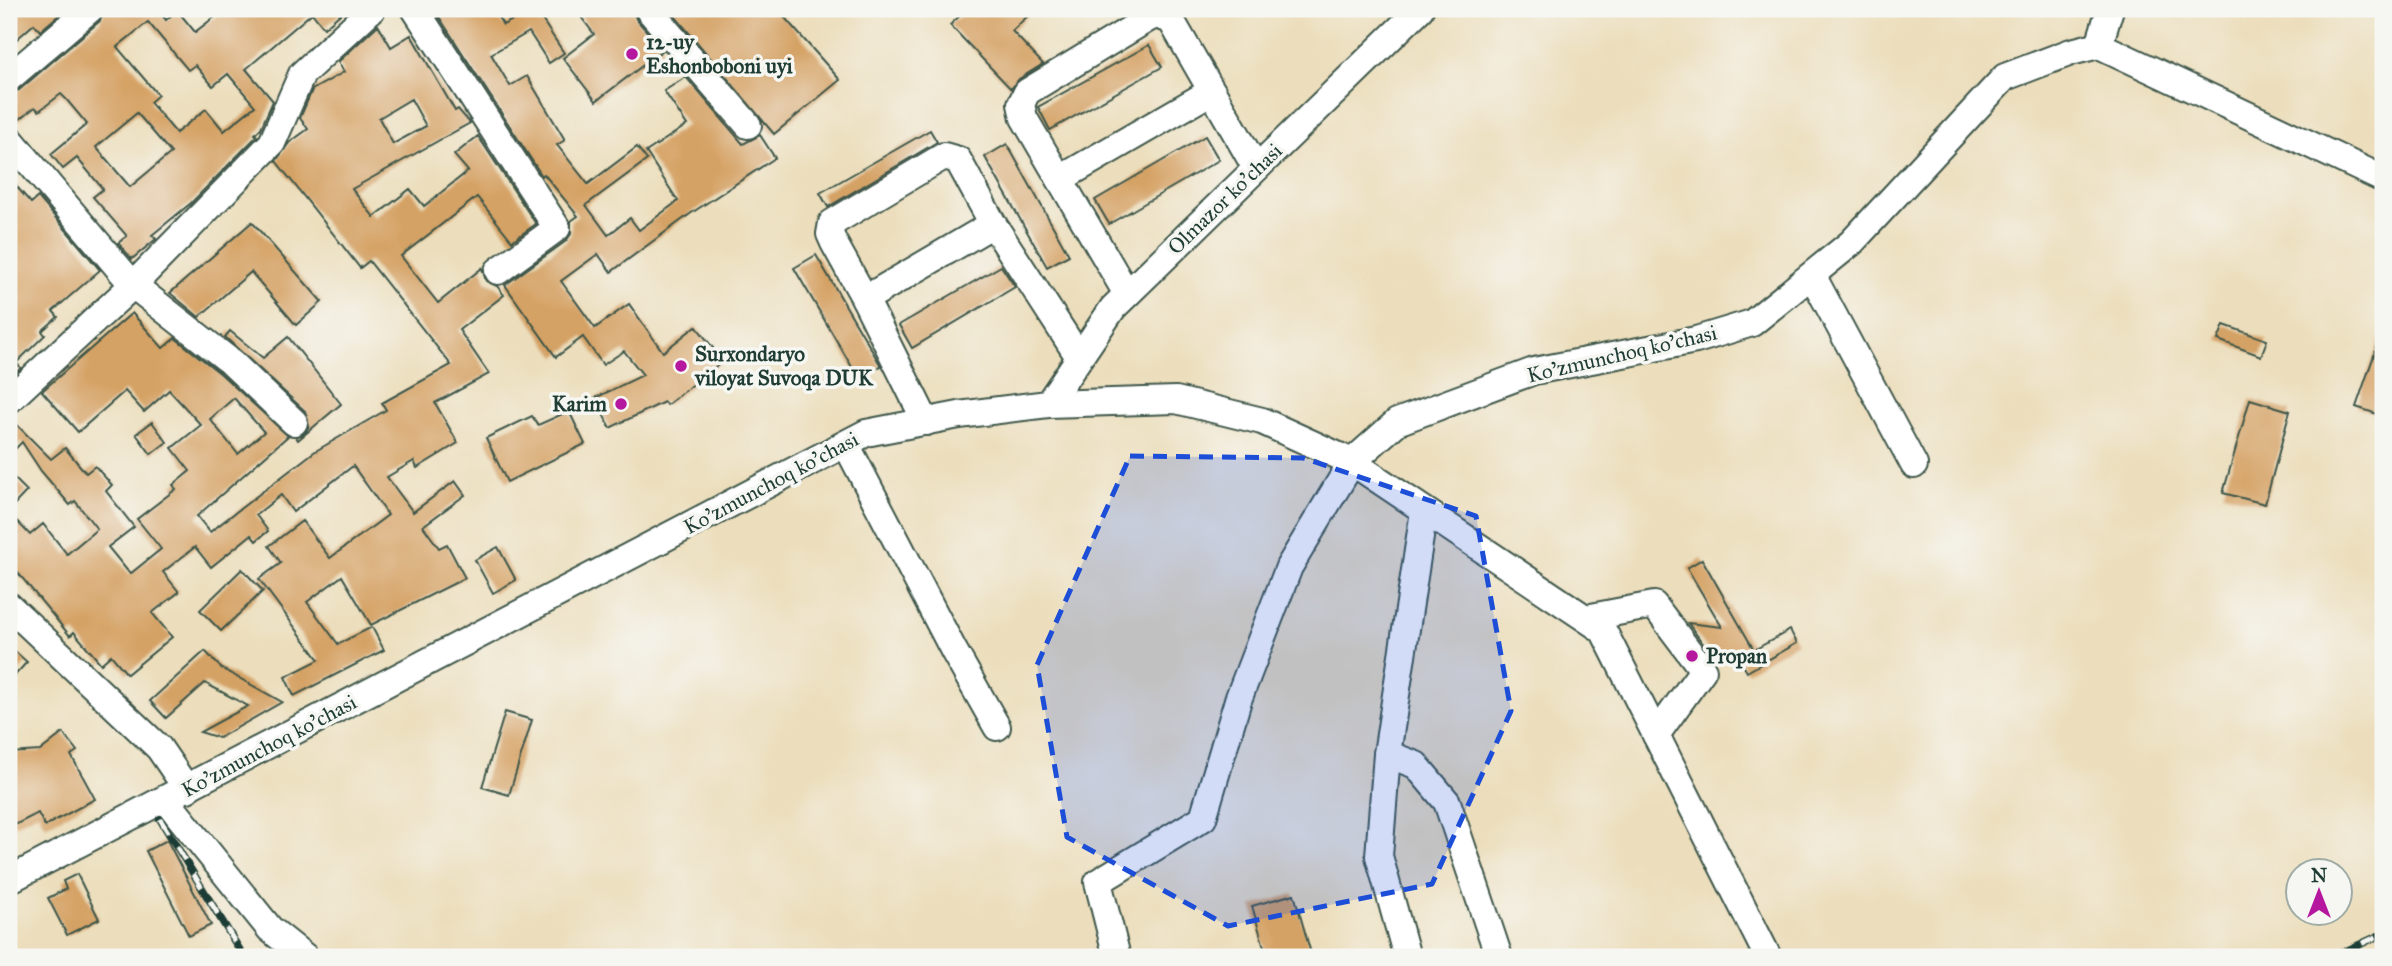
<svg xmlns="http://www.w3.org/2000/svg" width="2392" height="966" font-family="'IM FELL Great Primer',serif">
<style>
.building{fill:#d5a265;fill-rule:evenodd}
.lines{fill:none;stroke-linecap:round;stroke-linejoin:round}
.minor-casing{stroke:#3e5548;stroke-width:30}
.minor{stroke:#fff;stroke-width:26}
.rail-casing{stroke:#1f3d34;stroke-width:8}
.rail{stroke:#f6f6f2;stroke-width:5;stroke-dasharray:16;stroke-linecap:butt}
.marked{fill:#1d4ed8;fill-opacity:0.2;stroke:#1d4ed8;stroke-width:5;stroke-dasharray:14 9;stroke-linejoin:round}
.poi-dot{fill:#b5179e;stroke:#f6f6f2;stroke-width:2.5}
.labels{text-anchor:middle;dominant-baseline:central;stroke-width:7;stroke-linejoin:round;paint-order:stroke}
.poi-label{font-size:21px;font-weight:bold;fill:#1f3d34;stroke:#f6f6f2;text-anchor:start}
.street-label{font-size:21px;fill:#1f3d34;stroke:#f6f6f2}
</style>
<rect width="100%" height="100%" fill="#f6f6f2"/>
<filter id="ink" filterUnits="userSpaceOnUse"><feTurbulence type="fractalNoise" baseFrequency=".0143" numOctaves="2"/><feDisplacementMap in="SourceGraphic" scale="14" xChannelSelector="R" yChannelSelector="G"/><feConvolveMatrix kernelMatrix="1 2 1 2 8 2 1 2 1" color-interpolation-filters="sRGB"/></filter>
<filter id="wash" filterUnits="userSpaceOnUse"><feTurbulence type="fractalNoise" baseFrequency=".00686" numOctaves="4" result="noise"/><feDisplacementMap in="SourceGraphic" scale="28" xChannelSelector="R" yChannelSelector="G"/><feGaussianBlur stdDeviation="1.57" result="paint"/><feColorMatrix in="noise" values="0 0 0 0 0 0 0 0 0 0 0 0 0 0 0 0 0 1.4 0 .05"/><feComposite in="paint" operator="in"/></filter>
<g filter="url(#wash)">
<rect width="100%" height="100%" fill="#ecdebc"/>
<g id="blocks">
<g class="building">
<polygon points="9,9 66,9 40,31 34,24 9,46"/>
<path d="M 105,9 L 163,9 L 159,12 L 166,20 L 177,10 L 195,32 L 225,9 L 346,9 L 324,28 L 312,13 L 246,69 L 273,101 L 261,128 L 255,134 L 257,136 L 191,203 L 152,235 L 156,239 L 132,259 L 118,243 L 127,236 L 93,197 L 103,189 L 77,158 L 63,169 L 51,154 L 87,124 L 66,99 L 61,94 L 39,111 L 35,107 L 15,123 L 9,123 L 9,93 L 19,90 L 100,21 ZM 148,22 L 188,70 L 195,65 L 213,86 L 228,74 L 255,106 L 224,131 L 206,109 L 176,133 L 150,102 L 158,95 L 117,47 ZM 137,113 L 171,153 L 130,187 L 96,147 Z"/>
<polygon points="434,9 493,9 503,25 535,9 564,53 549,63 529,32 491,54 510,86 527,76 565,140 557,145 588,184 637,147 647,160 586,205 608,235 630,218 639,230 678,201 646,152 687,125 664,91 686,77 743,144 760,135 775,158 690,214 611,272 598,254 561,281 595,328 629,304 663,352 696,326 723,361 667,405 664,402 610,428 595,398 643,375 624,351 603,365 583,337 556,357 505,285 566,241 571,234 571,221 578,216 544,174 542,176"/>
<polygon points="575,9 633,9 636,19 663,50 596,101 563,58 594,34"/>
<polygon points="669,9 777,9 840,80 774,134"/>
<polygon points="967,9 1035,9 1012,31 1043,64 1019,79 1011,89 950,25"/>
<path d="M 378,25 L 391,47 L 411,35 L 455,111 L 458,109 L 470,123 L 352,189 L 374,217 L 410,189 L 424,206 L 468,171 L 454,155 L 478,136 L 536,224 L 512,241 L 477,197 L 401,256 L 438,303 L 482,268 L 486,281 L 497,286 L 504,295 L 459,330 L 489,374 L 435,403 L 458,443 L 417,468 L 414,461 L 387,477 L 413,512 L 455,481 L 465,495 L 423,526 L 439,548 L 447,544 L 465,578 L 371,625 L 342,576 L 307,602 L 338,644 L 372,627 L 384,650 L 294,696 L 285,677 L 319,660 L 259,579 L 281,563 L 269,546 L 302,521 L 330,558 L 388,515 L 353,466 L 293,512 L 281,495 L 256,515 L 268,531 L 256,541 L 251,535 L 211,567 L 195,547 L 163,572 L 179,592 L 152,613 L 172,637 L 127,674 L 111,655 L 101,664 L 74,632 L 70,636 L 9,562 L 9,513 L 30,535 L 43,524 L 67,554 L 97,529 L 75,501 L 70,505 L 41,471 L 22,442 L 9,455 L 9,417 L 51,459 L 65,448 L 86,473 L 95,466 L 112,485 L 106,491 L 134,527 L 108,547 L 130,574 L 161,549 L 137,519 L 176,489 L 173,485 L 190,471 L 172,448 L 201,425 L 169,390 L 144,412 L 125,391 L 78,432 L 42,391 L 132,313 L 163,348 L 175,338 L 221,374 L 288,436 L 197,516 L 210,532 L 314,452 L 386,410 L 382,403 L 451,365 L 369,261 L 360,268 L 276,161 L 289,143 L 308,129 L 300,118 L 312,90 L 344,72 L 338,62 ZM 411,99 L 426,126 L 393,144 L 379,118 ZM 234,398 L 264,432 L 238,454 L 210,419 Z"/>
<polygon points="1149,45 1162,67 1050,130 1038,107"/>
<polygon points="930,130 937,142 828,207 820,193"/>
<polygon points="1205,136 1219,160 1109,224 1095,200"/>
<polygon points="1007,144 1069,255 1047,267 985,157"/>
<polygon points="9,178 31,203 38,197 100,270 53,311 58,317 42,331 45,335 16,363 21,368 11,377 9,326 15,320 9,313"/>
<polygon points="252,222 322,302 296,325 251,272 199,317 170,293"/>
<polygon points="816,255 881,366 859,379 794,268"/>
<polygon points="1001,266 1015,287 912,348 899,325"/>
<polygon points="2224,325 2267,340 2261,356 2218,340"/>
<polygon points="230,331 263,358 288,337 341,404 298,440 296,437 305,433 309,426 305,411 225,337"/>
<polygon points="2381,335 2383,395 2377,414 2356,407"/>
<polygon points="2250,399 2290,411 2265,504 2223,493"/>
<polygon points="569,411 585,444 507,482 486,438 532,416 538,425"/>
<polygon points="152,422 167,442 151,454 136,434"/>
<polygon points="9,473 27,491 9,510"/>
<polygon points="498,547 516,580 493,593 475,560"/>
<polygon points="1702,559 1754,650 1790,630 1797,643 1747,672 1733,648 1715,660 1688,623 1722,627 1687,568"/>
<polygon points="242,569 263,591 221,631 200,610"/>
<polygon points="9,646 27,662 9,682"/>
<polygon points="205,651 221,668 282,702 219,738 200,732 248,706 205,683 166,718 150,701"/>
<polygon points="505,712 532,720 509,795 482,787"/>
<polygon points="63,733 77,751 71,755 95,799 45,826 38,813 9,828 9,753 40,751"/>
<polygon points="167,840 211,925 189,936 146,851"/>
<polygon points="77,874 99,919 67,935 48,898 66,889 63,881"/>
<polygon points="1294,894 1312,957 1267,957 1252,906"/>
</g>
</g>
</g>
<g filter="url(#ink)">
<use href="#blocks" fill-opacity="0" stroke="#3e5548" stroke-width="2"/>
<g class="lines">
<defs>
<g id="minor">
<polyline points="415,9 557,228 498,271"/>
<polyline points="648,9 748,125"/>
<polyline points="2099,45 2383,179"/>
<polyline points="2099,45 2110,9"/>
<polyline points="9,78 90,9"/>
<polyline points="9,138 133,285 231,362 294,422"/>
<polyline points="1060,179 1212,91"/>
<polyline points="1812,275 1914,465"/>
<polyline points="1127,294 1024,118 1021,104 1027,92 1149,18 1156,15 1171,20 1256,168"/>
<polyline points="865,299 993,224"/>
<polyline points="9,400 133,285 272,143 302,74 372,9"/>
<polyline points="1048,404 1113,308 1420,9"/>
<polyline points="926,422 865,299 834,243 830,234 832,223 944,156 958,160 993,224 1079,357"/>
<polyline points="846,444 954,651 997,727"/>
<polyline points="9,606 159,748 187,789"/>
<polyline points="1586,618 1654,605 1703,670 1656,735"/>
<polyline points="1387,754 1416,765 1447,802 1499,957"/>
<polyline points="166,800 270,929 305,957"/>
<polyline points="9,880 866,433 959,415 1048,404 1176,400 1262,421 1352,462 1603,630 1768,957"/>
<polyline points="1117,957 1098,882 1203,818 1238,700 1289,567 1352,462 1397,422 1534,371 1696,340 1752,323 1851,243 2005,77 2071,52 2099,45"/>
<polyline points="1407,957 1379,856 1387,754 1424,511"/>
</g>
</defs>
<use href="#minor" class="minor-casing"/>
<use href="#minor" class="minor"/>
<defs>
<g id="rail">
<polyline points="160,819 244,957"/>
<polyline points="2333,957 2378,936"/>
</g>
</defs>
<use href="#rail" class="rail-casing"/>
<use href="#rail" class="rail"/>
</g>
</g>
<path class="marked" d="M 1130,456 L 1303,458 L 1476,516 L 1511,711 L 1432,884 L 1228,926 L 1067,837 L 1037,665 Z"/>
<g class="poi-dot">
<circle cx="632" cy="54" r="7"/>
<circle cx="681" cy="366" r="7"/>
<circle cx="621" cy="404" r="7"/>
<circle cx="1692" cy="656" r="7"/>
</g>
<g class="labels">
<g class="poi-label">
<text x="646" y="42">12-uy<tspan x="646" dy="24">Eshonboboni uyi</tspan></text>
<text x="695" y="354">Surxondaryo<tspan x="695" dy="24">viloyat Suvoqa DUK</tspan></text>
<text x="607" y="404" text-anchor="end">Karim</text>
<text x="1706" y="656">Propan</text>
</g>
<g class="street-label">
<text transform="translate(1225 199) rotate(-44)">Olmazor ko'chasi</text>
<text transform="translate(1622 354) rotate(-13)">Ko'zmunchoq ko'chasi</text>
<text transform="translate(771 483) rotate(-28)">Ko'zmunchoq ko'chasi</text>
<text transform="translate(269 746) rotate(-28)">Ko'zmunchoq ko'chasi</text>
</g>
</g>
<rect width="2392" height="966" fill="none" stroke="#f6f6f2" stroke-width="35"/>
<g transform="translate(2319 892)"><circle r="33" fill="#f6f6f2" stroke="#a0aca6" stroke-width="2"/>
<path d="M0-5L12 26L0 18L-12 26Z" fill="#b5179e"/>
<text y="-10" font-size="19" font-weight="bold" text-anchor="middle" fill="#1f3d34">N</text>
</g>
</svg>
